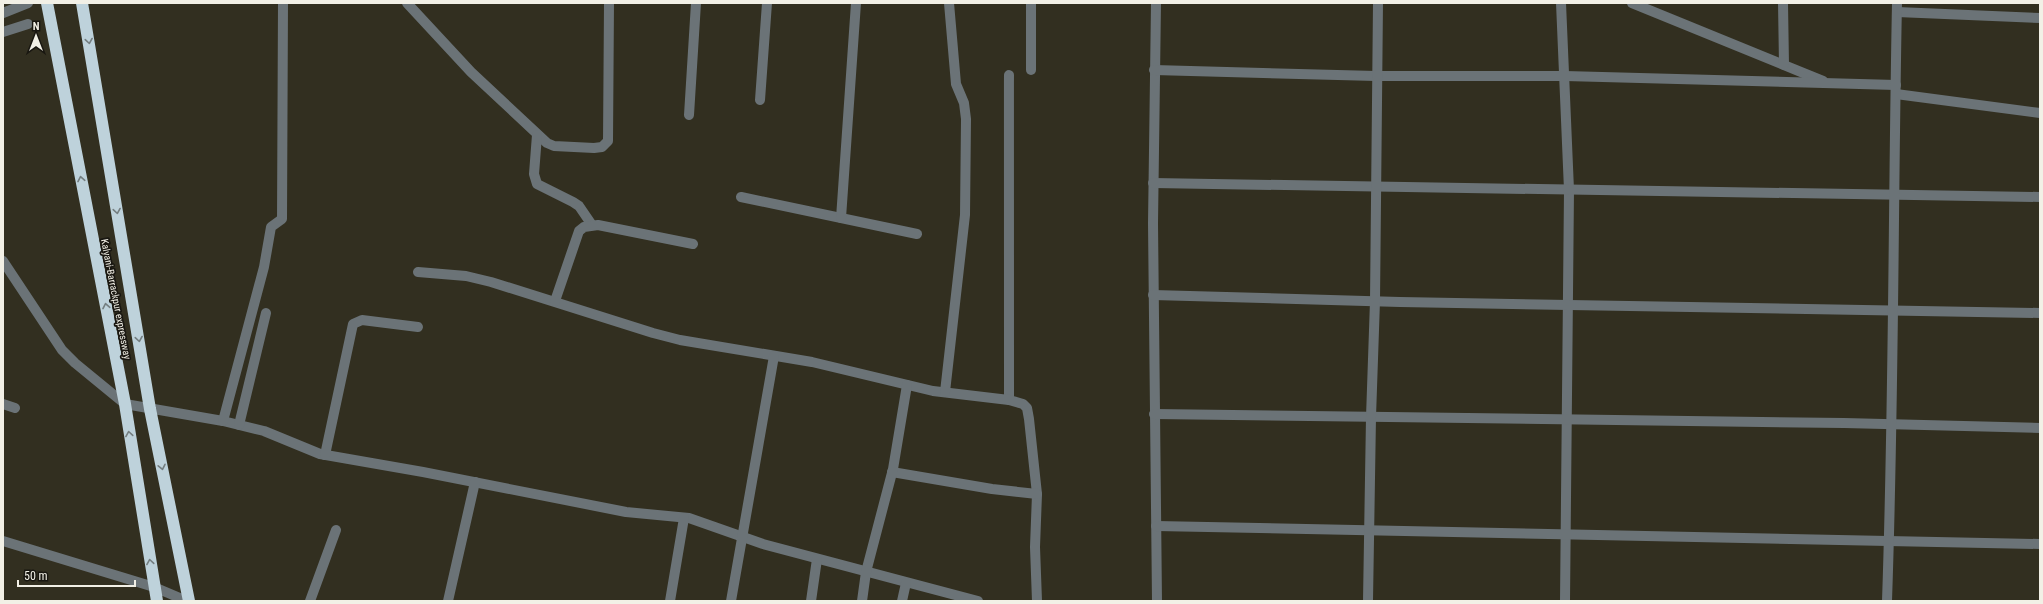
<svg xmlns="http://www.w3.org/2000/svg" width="2043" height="604" font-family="'Roboto Condensed',sans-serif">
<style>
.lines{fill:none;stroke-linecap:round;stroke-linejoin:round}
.minor{stroke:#6b7377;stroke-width:10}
.highway{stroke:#bed2db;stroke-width:12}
.oneway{stroke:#747e80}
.labels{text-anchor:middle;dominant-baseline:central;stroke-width:3.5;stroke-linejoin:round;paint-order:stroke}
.street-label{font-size:10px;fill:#f2f0e6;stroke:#191711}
</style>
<rect width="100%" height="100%" fill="#322f20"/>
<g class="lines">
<g class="minor">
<polyline points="407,3 471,72 547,143 554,146 594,148 602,147 608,141 609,3"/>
<polyline points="1031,3 1031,70"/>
<polyline points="1156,3 1153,223 1157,601"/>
<polyline points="1561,3 1569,190 1565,601"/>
<polyline points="1632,3 1823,81"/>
<polyline points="1783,3 1784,65"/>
<polyline points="1897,12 2040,18"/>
<polyline points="3,13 28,3"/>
<polyline points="3,32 28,24"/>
<polyline points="1154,70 1376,76 1565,76 1896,85"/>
<path d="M 1009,75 C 1008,183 1010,291 1009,400"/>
<polyline points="1896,94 2040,113"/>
<polyline points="760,100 767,3"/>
<polyline points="689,115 696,3"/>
<polyline points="537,135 534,174 537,184 573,202 579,206 592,225"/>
<polyline points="1153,183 2040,197"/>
<polyline points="741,197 917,234"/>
<polyline points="841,218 856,3"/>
<polyline points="3,261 62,350 75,363 125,404 223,421 264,431 320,454 423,472 626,512 689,518 763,544 978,601"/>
<polyline points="418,272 466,276 491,282 653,333 680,340 812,362 933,391 1009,400 1023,404 1027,408 1029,419 1037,494 1035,547 1037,601"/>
<polyline points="1153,295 1400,302 2040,313"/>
<polyline points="555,301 579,231 584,227 598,225 693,244"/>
<polyline points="945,392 965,215 966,119 964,103 956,84 949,3"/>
<polyline points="3,404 15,408"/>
<polyline points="1154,414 1844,423 2040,428"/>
<polyline points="223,421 264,267 271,227 282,219 283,3"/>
<polyline points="239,425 266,313"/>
<polyline points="325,455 353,324 362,320 418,327"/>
<polyline points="892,472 992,489 1037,494"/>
<polyline points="1156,526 2040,544"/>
<polyline points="3,541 154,587 187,601"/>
<polyline points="310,601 336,530"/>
<polyline points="448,601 475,482"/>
<polyline points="670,601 684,518"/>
<polyline points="731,601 774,356"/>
<polyline points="811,601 817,559"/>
<polyline points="862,601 866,572 893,469 907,385"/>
<polyline points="902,601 906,583"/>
<polyline points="1368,601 1371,417 1375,301 1378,3"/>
<path d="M 1887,601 C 1894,402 1893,202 1897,3"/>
</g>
<g class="highway">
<polyline points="47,3 125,404 157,601"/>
<polyline points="82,3 150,409 189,601"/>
</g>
</g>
<defs><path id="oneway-chevron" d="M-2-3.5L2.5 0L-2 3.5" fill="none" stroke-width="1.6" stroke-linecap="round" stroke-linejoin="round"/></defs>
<g class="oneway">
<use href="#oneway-chevron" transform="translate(89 41) rotate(81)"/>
<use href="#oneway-chevron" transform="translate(81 179) rotate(-101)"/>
<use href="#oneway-chevron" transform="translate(117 211) rotate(81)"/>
<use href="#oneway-chevron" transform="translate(106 306) rotate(-101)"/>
<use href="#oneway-chevron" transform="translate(139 339) rotate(81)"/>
<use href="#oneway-chevron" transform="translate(129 434) rotate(-99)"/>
<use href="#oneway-chevron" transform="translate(162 467) rotate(78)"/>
<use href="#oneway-chevron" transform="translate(150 562) rotate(-99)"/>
</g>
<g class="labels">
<g class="street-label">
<text transform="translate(116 299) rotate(79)">Kalyani-Barrackpur expressway</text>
</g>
</g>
<rect width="2043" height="604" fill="none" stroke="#f2f0e6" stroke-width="8"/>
<g transform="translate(36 36)" stroke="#191711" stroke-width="3" paint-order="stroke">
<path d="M0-3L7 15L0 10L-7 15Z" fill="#f2f0e6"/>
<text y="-6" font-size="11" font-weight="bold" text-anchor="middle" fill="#f2f0e6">N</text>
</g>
<path d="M18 580v6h117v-6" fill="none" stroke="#f2f0e6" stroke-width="2"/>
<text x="24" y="580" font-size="12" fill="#f2f0e6" stroke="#191711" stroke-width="3" paint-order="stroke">50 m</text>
</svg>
